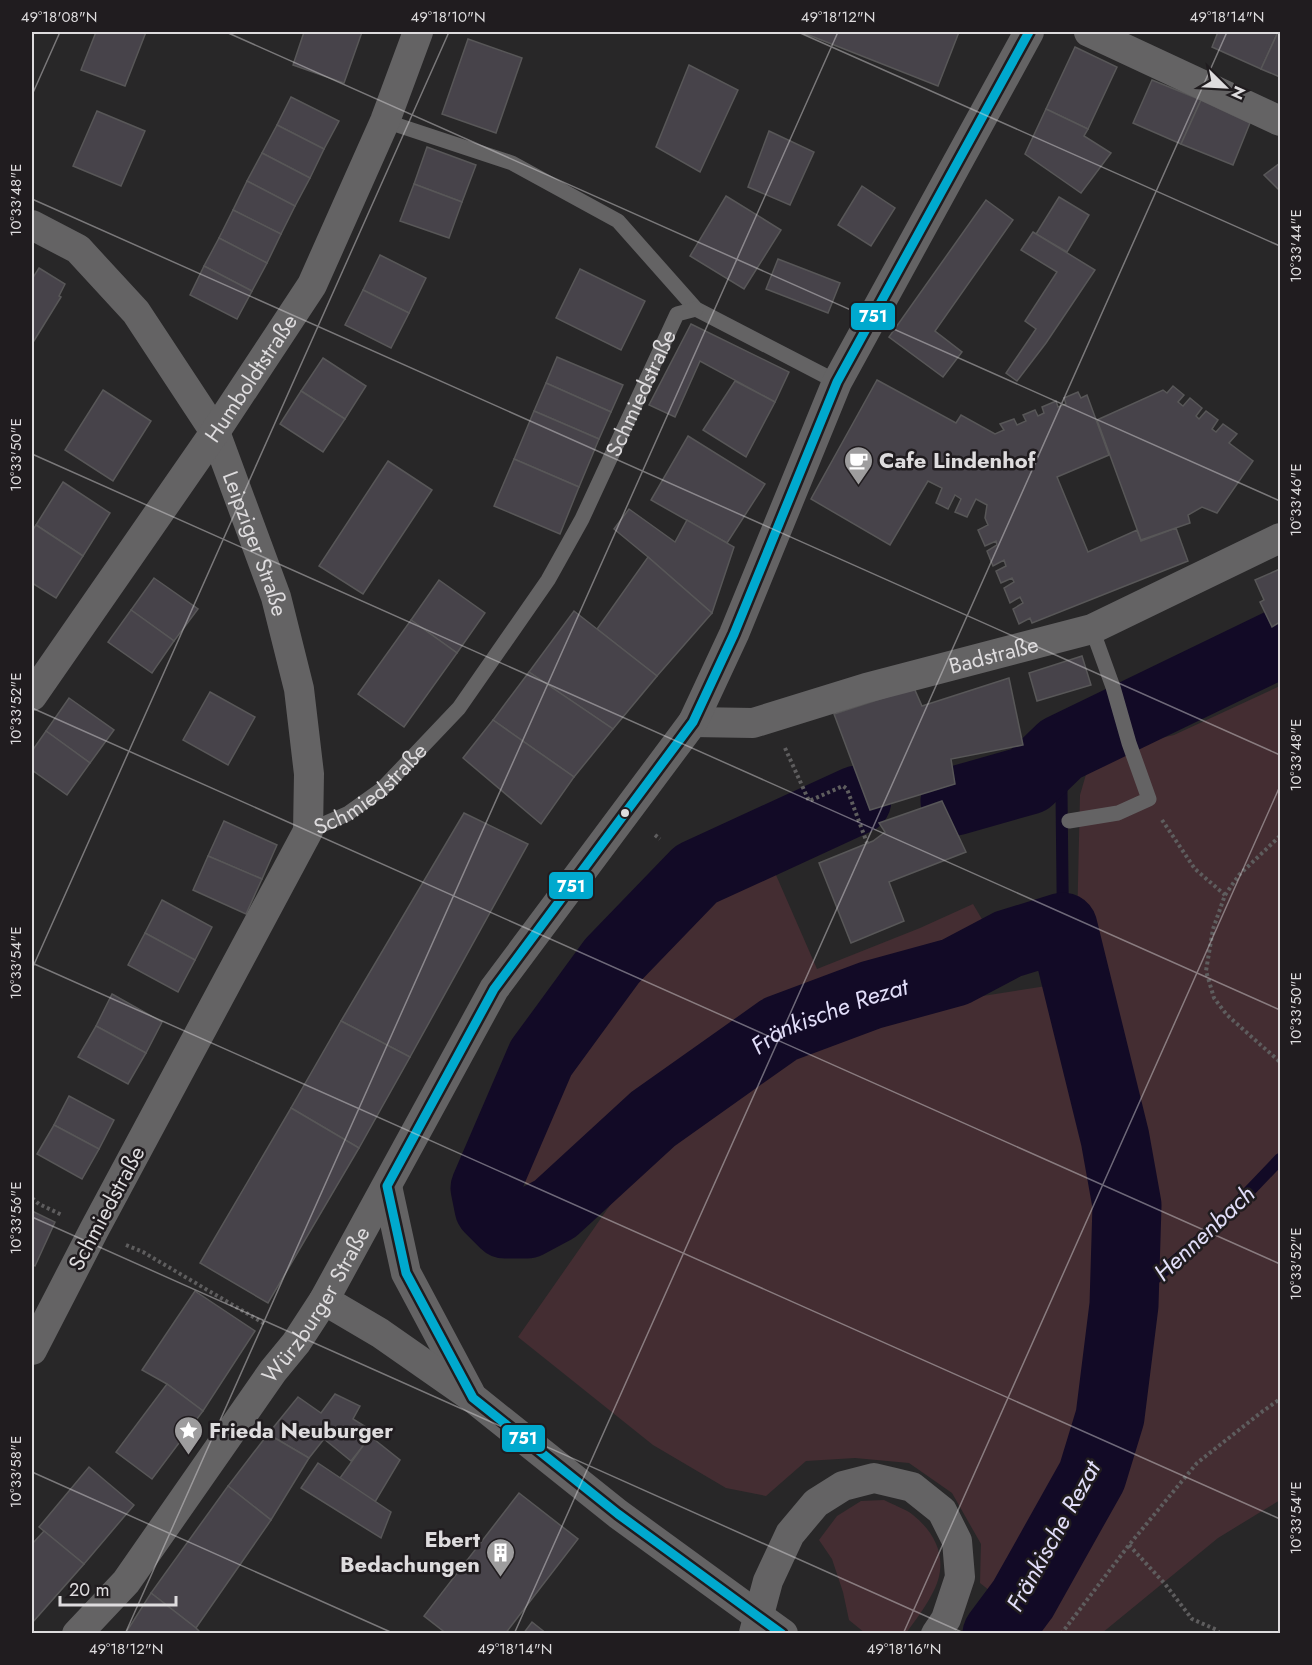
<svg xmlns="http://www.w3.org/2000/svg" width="1312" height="1665" font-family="Jost,sans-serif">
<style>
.green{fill:#442d32}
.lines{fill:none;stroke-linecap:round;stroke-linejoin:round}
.stream{stroke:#120a26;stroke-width:12}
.river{stroke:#120a26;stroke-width:69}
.building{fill:#47434a;stroke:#585758;stroke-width:1.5}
.path{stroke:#5e5d5e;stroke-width:4;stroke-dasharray:3 3;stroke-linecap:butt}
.lane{stroke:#646364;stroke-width:15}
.street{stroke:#646364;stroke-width:30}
.bus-1-casing{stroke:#201c1f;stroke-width:14}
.bus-1{stroke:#00a9ce;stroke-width:9}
.ticks{fill:none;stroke:#dedcde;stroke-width:1.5;stroke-opacity:0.45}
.bus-dot{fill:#dedcde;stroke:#201c1f;stroke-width:2}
.labels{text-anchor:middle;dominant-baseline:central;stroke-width:5;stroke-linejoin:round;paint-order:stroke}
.street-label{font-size:22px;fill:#dedcde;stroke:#201c1f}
.poi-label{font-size:22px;font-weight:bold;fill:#dedcde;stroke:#201c1f;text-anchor:start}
.water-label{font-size:24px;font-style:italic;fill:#e2def9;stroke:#201c1f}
.line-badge{stroke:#201c1f;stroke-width:2}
.badge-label{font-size:16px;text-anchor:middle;font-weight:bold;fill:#fff}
.neatline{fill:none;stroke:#dedcde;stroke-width:2}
.ticks-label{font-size:15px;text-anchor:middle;fill:#dedcde}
</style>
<rect width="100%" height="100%" fill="#282728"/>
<g class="green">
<polygon points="1280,686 1280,1500 1218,1538 1102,1633 1043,1633 980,1583 981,1544 952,1493 909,1463 855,1458 806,1461 766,1496 726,1488 653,1445 518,1337 627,1181 783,1051 867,1014 1091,979 1077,926 1080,795 1092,754 1174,735"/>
<polygon points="769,859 817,969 920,928 973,904 992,936 796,1002 735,1027 552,1184 529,1188 517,1171 527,1152 549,1078 640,968 709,889"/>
<path d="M 884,1500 C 893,1505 906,1509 913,1515 C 939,1536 949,1564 932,1594 C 925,1608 915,1621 906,1633 L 865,1633 L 849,1620 L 843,1592 L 832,1559 L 819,1540 L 837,1516 L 861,1501 Z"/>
</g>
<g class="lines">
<g class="stream">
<polyline points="1061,749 1063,927"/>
<polyline points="1124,1305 1217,1225 1280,1159"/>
</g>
<g class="river">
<path id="s1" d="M 857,800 L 696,874 L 612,961 L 541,1058 L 485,1188 L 489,1208 L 505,1224 L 527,1224 L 555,1209 L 653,1119 L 780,1029 L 871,995 L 955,972 L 1008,944 L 1063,927 L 1115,1138 L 1127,1205 L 1124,1305 L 1110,1417 L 1092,1476 L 1023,1599 L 997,1634"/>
<polyline points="955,801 1029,780 1061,749 1280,643"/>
</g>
</g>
<g class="building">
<polygon points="96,32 146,32 125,86 81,70"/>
<polygon points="304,32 362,32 344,83 293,65"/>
<polygon points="801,32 959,32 938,86"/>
<polygon points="1218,32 1278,32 1261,69 1212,47"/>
<polygon points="1278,32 1280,32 1280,77 1261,69"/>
<polygon points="468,39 522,58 496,133 442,114"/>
<polygon points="1075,47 1117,67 1088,129 1046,109"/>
<polygon points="689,65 738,90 700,172 656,147"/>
<polygon points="1152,80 1201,100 1181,144 1133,123"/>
<polygon points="291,97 339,121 324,149 277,125"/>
<polygon points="1201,100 1250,123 1233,165 1181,144"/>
<polygon points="1046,109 1088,129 1084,136 1111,153 1081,193 1025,154"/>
<polygon points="97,111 145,131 121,186 73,166"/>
<polygon points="277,125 324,149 310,178 262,153"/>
<polygon points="769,131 814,152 790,205 748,187"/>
<polygon points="427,147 476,165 462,202 414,184"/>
<polygon points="262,153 310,178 295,206 247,181"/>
<polygon points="1280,163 1280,191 1264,175"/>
<polygon points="247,181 295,206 281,234 233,210"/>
<polygon points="414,184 462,202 449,238 400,221"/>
<polygon points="862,186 895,208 871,246 838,225"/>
<polygon points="726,196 781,230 744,289 690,256"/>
<polygon points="1059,197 1089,215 1067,252 1036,234"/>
<polygon points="986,200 1013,220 935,331 962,352 943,377 889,337"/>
<polygon points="233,210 281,234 267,263 219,238"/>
<polygon points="1033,232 1095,270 1046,343 1017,381 1006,373 1036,329 1025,321 1057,272 1021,250"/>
<polygon points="219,238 267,263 252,291 204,266"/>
<polygon points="380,255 426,278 409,313 363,290"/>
<polygon points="778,259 840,283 828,313 766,289"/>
<polygon points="204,266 252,291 237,319 190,295"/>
<polygon points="39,268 65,284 59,296 61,297 32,344 32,279"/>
<polygon points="580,269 645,301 621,350 556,318"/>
<polygon points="363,290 409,313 391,348 345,325"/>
<polygon points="691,324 789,372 775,402 700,361 675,417 649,405"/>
<polygon points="557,357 623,385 611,412 546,383"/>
<polygon points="323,358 366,386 345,419 301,391"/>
<polygon points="877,380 956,423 961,415 995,434 1004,430 1000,424 1014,419 1017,425 1026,421 1023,415 1035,410 1038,416 1044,413 1042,407 1056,401 1058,407 1066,404 1064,398 1078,392 1081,398 1087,395 1109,455 1057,477 1088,552 1137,530 1141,541 1176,528 1188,561 1032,623 1030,618 1019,624 1013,609 1023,603 1020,597 1010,603 1004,588 1014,582 1012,578 1001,583 996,571 1006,566 1004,560 993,566 987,551 997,545 996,541 985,546 978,530 988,525 985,518 987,505 976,499 967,517 955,512 961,499 955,495 948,509 936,503 942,488 928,481 890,545 811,499"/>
<polygon points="735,381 775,402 746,457 703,430"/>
<polygon points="546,383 611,412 599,439 534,411"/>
<polygon points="1173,386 1184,395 1178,402 1183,406 1190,398 1202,408 1196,416 1199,419 1206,411 1218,420 1212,429 1216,432 1223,424 1237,434 1229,443 1253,461 1217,513 1202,507 1188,515 1190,523 1141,540 1097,420 1163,390 1167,393"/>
<polygon points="103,390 151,421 113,481 65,450"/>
<polygon points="301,391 345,419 323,452 280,424"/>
<polygon points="534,411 599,439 579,487 514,459"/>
<polygon points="688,436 765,484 727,543 651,500"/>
<polygon points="514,459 579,487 560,534 494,506"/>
<polygon points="388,461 432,490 363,594 319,566"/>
<polygon points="63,482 110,513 83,556 36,525"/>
<polygon points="629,509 675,542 687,520 734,547 712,613 648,557 614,529"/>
<polygon points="36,525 83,556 56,598 32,583 32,531"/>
<polygon points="648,557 712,613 657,676 597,629"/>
<polygon points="1280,569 1280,622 1272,627 1260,602 1264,600 1255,580"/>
<polygon points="154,578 198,609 174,641 131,610"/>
<polygon points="439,580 485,613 457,653 411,620"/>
<polygon points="131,610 174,641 152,673 108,642"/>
<polygon points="574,611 657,676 613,729 529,672"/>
<polygon points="411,620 457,653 404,727 358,694"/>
<polygon points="1082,656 1091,685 1037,701 1029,673"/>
<polygon points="529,672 613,729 574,777 493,720"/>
<polygon points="1009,678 1023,745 951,759 955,784 870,810 834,714 914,688 922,706"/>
<polygon points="210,692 255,717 228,765 183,740"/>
<polygon points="69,698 114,730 90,763 46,731"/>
<polygon points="493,720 574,777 541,824 463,758"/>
<polygon points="46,731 90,763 67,795 32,770 32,751"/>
<polygon points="942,801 966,852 889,882 904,921 851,943 819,863 873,841 885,832 879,823"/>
<polygon points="464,813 528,844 410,1057 341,1021"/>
<polygon points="224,821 277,845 262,879 208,856"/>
<polygon points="208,856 262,879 246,914 193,890"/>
<polygon points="162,900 212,927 195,960 145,933"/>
<polygon points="145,933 195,960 178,992 128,965"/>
<polygon points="112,994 162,1022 146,1053 96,1026"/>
<polygon points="341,1021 410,1057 359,1148 291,1108"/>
<polygon points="96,1026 146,1053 128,1084 78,1057"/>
<polygon points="69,1096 114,1120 99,1149 54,1125"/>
<polygon points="291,1108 359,1148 268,1303 200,1263"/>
<polygon points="54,1125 99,1149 82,1179 37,1154"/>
<polygon points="32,1211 55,1222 35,1266 32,1264"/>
<polygon points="195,1291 255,1331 203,1411 167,1384 142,1370"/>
<polygon points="167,1384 203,1411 152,1479 116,1452"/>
<polygon points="335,1394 360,1406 353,1419 374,1432 351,1461 324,1439 309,1458 268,1434 298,1397 321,1413"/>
<polygon points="268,1434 309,1458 271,1520 228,1486"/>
<polygon points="370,1436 400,1460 375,1502 340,1478"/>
<polygon points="318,1463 391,1512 381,1538 301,1488"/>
<polygon points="89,1467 134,1505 84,1564 39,1527"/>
<polygon points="228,1486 271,1520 196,1628 151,1593"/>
<polygon points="519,1493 578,1539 505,1634 447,1634 424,1616"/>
<polygon points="44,1531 84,1564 32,1623 32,1544"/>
<polygon points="151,1593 196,1628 202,1634 125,1634"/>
<polygon points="532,1622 547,1634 523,1634"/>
</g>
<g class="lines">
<g class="path">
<polyline points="785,748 809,801 843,786 847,789 867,843"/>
<polyline points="1162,820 1195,869 1225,895"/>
<polyline points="655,835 660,839"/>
<polyline points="1280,836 1239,875 1225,895 1213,929 1206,971 1214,998 1227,1015 1280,1062"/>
<polyline points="32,1198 39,1204 62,1215"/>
<polyline points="126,1245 143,1252 265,1324"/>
<polyline points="1129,1545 1165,1584 1192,1619 1217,1630 1220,1634"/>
<polyline points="1061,1634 1129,1545 1197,1463 1263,1411 1280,1399"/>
</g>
<g class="lane">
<polyline points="385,121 512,163 618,221 696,309 837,382"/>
<polyline points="1069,821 1118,813 1149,799 1129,743 1113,687 1092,629"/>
<path id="s2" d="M 308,831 L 347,814 L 382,789 L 459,708 L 548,580 L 582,519 L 677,314 L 696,309"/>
</g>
<g class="street">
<polyline points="1089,32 1280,121"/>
<path id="s3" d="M 32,225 L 78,249 L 136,312 L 215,432 L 276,597 L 299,689 L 309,774 L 308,831 L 94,1230 L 32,1350"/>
<path id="s4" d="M 32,696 L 215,432 L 312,285 L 385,121 L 418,32"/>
<path id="s5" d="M 693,722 L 753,723 L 866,688 L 1092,629 L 1280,538"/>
<polyline points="387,1186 406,1273 470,1393"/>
<polyline points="324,1300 380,1333 473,1398 618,1514 783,1634"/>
<polyline points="754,1633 768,1581 790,1534 816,1503 843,1486 874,1478 912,1487 942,1511 957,1541 960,1577 946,1619 936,1634"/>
<path id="s6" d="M 77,1634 L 126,1582 L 273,1371 L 296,1343 L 324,1300 L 494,989 L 693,722 L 734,634 L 837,382 L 1029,32"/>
</g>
<defs>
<polyline id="bus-1" points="782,1634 618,1514 473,1398 406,1273 387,1186 494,989 693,722 734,634 837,382 1029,32"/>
</defs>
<use href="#bus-1" class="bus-1-casing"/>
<use href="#bus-1" class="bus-1"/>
</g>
<path class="ticks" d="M 226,32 L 1280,501M 798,32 L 1280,246M 32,95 L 60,32M 32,199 L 1280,755M 32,454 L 1280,1010M 32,708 L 1280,1264M 32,963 L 1280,1519M 32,969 L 449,32M 32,1217 L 966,1634M 32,1472 L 395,1634M 125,1634 L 838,32M 514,1634 L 1227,32M 903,1634 L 1280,786"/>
<defs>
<symbol id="cafe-pin" viewBox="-11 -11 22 30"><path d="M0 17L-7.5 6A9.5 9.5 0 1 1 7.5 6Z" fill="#9e9d9e" stroke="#201c1f"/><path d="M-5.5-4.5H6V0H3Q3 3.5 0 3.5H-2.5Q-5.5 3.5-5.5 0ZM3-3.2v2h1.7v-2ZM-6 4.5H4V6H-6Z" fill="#fff"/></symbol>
<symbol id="sight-pin" viewBox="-11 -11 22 30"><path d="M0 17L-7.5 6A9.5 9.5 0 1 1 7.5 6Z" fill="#9e9d9e" stroke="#201c1f"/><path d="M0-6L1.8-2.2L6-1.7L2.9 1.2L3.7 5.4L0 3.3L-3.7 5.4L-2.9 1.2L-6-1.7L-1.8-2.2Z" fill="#fff"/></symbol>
<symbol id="building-pin" viewBox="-11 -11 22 30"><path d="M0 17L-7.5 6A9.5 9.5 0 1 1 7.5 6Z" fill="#9e9d9e" stroke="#201c1f"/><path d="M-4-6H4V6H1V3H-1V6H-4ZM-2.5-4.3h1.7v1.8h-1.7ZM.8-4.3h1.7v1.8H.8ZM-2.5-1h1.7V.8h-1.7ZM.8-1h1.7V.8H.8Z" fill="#fff"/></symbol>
</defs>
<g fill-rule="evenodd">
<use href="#cafe-pin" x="842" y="444" width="33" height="45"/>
<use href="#sight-pin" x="172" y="1414" width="33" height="45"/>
<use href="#building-pin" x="484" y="1536" width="33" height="45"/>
</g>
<circle class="bus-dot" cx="625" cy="813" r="5"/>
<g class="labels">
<g class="street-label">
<text stroke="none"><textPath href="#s4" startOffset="386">Humboldtstraße</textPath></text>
<text stroke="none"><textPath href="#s2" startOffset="562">Schmiedstraße</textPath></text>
<text stroke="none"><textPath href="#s3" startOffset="400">Leipziger Straße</textPath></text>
<text stroke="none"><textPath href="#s5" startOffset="310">Badstraße</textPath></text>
<text stroke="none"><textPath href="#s2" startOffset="76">Schmiedstraße</textPath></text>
<text transform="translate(106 1208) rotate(-62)">Schmiedstraße</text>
<text stroke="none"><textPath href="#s6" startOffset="408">Würzburger Straße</textPath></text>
</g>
<g class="poi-label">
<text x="879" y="460">Cafe Lindenhof</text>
<text x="209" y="1430">Frieda Neuburger</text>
<text x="480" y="1539" text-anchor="end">Ebert<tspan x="480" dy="25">Bedachungen</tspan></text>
</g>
<g class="water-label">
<text stroke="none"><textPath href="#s1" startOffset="996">Fränkische Rezat</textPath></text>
<text transform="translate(1204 1233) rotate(-43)">Hennenbach</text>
<text transform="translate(1053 1536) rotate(-61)">Fränkische Rezat</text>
</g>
</g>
<g class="line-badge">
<rect x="850" y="302" width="46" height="29" rx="6" fill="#00a9ce"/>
<rect x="548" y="871" width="46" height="29" rx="6" fill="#00a9ce"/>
<rect x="501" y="1424" width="45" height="29" rx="6" fill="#00a9ce"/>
</g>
<g class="badge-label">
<text x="873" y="322">751</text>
<text x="571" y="892">751</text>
<text x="523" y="1444">751</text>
</g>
<rect width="1312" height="1665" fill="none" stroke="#201c1f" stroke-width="66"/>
<g transform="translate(1225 87) rotate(114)" stroke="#201c1f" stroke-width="4.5" paint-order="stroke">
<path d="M0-4.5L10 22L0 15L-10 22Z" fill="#dedcde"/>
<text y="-9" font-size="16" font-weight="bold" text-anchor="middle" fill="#dedcde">N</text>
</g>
<path d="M60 1596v9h116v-9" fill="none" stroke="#dedcde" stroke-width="3"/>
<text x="69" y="1596" font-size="18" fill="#dedcde" stroke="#201c1f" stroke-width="4.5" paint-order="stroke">20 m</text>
<rect x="33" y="33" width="1246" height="1599" class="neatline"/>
<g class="ticks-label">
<text x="59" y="22">49°18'08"N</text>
<text x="448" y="22">49°18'10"N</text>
<text x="838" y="22">49°18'12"N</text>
<text x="1227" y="22">49°18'14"N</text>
<text transform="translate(16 200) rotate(-90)" y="5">10°33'48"E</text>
<text transform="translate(1296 246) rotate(-90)" y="5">10°33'44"E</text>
<text transform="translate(16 455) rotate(-90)" y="5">10°33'50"E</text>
<text transform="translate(1296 500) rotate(-90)" y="5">10°33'46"E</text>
<text transform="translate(16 709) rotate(-90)" y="5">10°33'52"E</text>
<text transform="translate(1296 755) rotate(-90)" y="5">10°33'48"E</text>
<text transform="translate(16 963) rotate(-90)" y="5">10°33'54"E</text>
<text transform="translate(1296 1009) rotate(-90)" y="5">10°33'50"E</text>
<text transform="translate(16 1218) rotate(-90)" y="5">10°33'56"E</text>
<text transform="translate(1296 1264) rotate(-90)" y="5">10°33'52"E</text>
<text transform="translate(16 1472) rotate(-90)" y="5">10°33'58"E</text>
<text transform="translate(1296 1518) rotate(-90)" y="5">10°33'54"E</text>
<text x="126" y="1654">49°18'12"N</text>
<text x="515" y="1654">49°18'14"N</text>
<text x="904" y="1654">49°18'16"N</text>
</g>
</svg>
